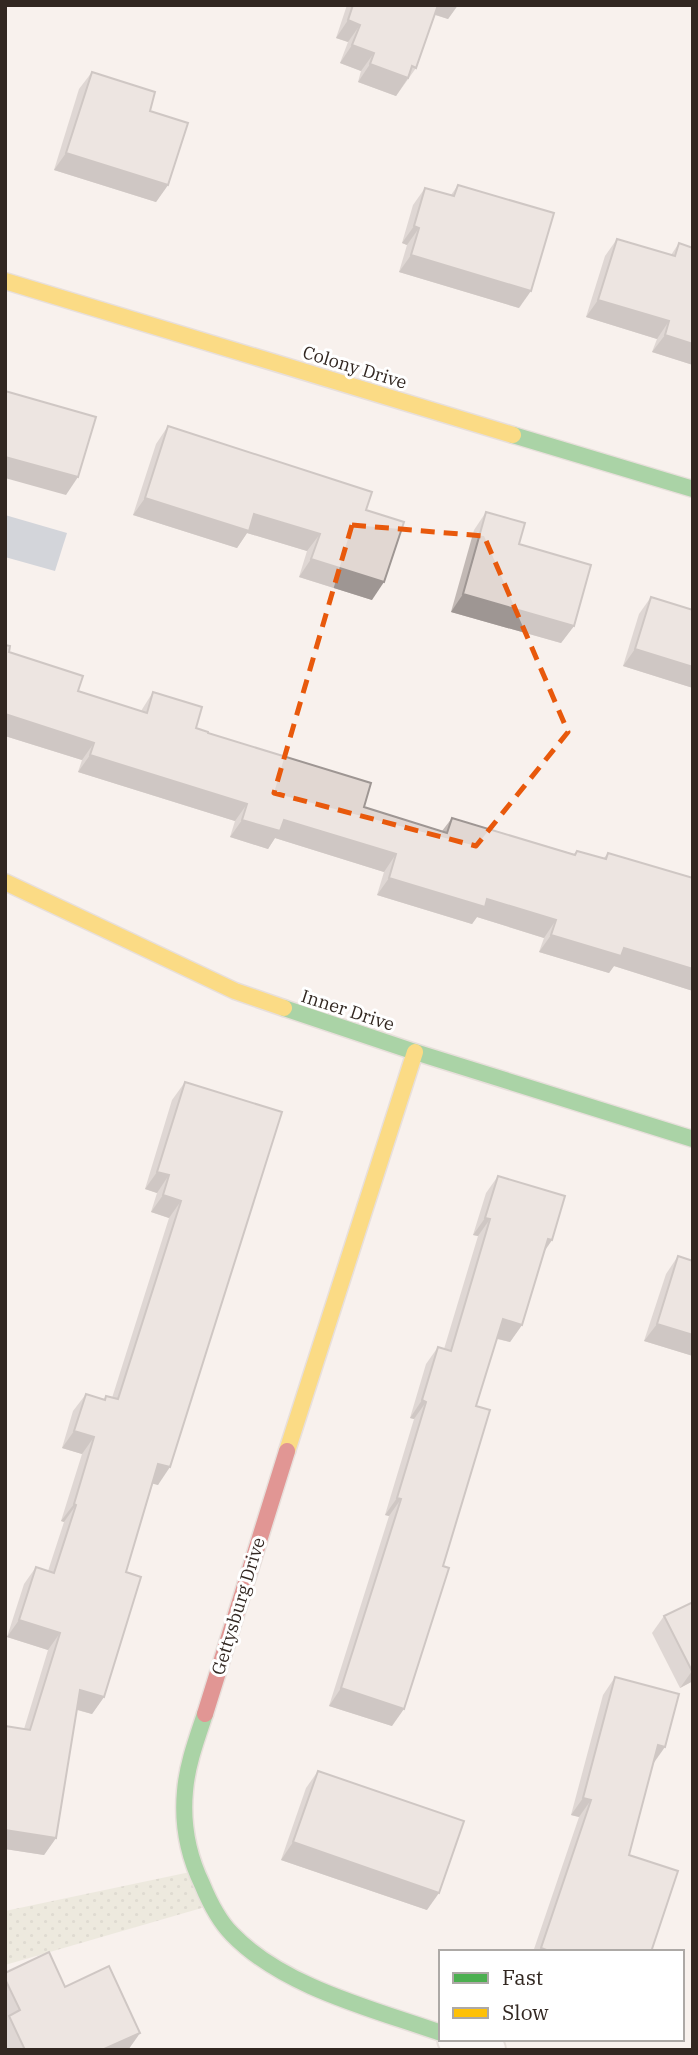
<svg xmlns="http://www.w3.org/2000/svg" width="698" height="2055" font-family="'IBM Plex Serif',serif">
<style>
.park{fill:url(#park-dots)}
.water{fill:#a6b3c4}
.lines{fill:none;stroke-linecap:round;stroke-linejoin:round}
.street-casing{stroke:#d4cbc6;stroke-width:42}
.fast-casing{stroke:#d4cbc6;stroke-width:19}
.slow-casing{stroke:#d4cbc6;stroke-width:19}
.jam-casing{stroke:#d4cbc6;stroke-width:19}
.street{stroke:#fefdfc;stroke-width:38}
.fast{stroke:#4caf50;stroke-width:16}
.slow{stroke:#ffc107;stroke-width:16}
.jam{stroke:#c62828;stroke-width:16}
.wall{fill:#c2b9b5}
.shaded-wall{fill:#9e9693}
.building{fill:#e1d7d2;stroke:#9e9693;stroke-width:2}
.marked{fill:none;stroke:#e8590c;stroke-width:5;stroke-dasharray:14 9;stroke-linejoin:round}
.labels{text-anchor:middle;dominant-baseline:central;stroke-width:6;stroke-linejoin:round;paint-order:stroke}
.street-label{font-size:18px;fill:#322721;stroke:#fff}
</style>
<defs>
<pattern id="park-dots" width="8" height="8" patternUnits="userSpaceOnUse" patternTransform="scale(1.75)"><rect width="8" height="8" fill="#e0e0cd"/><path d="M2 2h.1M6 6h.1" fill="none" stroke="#c1c0b0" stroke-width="1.8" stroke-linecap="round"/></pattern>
</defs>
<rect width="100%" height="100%" fill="#f8f1ed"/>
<polygon class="park" points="195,1871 212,1905 5,1965 5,1911"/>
<polygon class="water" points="5,515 67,533 55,571 5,557"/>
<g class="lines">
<defs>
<polyline id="street" points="457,2039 486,2050"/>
<g id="fast">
<polyline points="513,435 693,489"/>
<polyline points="284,1008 415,1052 693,1139"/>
<path d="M 205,1714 C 197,1738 187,1765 185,1791 C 182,1823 188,1855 202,1884 C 209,1901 218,1920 232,1934 C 283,1987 373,2009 441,2033"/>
</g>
<g id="slow">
<polyline points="5,281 513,435"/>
<polyline points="5,882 235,991 284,1008"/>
<polyline points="287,1451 415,1052"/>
</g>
<polyline id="jam" points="205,1714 287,1451"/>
</defs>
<use href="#street" class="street-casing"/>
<use href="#fast" class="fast-casing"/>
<use href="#slow" class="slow-casing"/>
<use href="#jam" class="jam-casing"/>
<use href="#street" class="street"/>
<use href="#fast" class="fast"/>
<use href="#slow" class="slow"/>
<use href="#jam" class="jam"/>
</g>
<g class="wall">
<polygon points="347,5 458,5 448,19 435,15 416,68 396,96 358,82 361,71 340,63 348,42 336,38"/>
<polygon points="92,72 150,111 168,185 156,202 54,170 79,89"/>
<polygon points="458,185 519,308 399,272 407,245 402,243 413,205 425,188 451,195"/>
<polygon points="617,239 671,255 679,243 693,248 693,365 652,352 657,339 586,317 605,256"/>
<polygon points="168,426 366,510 372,600 299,577 307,551 247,533 237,548 133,515 156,444"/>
<polygon points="486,512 519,544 574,626 561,643 451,612 474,530"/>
<polygon points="651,597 693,610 693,688 623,666 639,614"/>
<polygon points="5,645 9,652 78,691 141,711 153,692 196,728 364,807 442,831 452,818 574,854 577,851 603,859 608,853 693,878 693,991 614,966 609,973 539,952 544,938 477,917 472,924 377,895 384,872 275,838 268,849 230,837 235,821 78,772 82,760 5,736"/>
<polygon points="185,1082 282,1112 158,1485 153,1483 126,1572 104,1697 92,1714 77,1710 56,1838 44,1855 5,1849 5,1726 24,1729 48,1650 7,1637 24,1584 36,1567 48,1571 64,1522 61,1521 82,1454 62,1448 73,1411 86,1394 104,1399 106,1396 112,1398 169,1218 151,1212 157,1193 145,1189 172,1100"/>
<polygon points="498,1176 552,1240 544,1252 522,1325 510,1342 497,1339 476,1406 392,1726 329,1706 389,1516 385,1515 414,1419 410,1418 426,1364 438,1347 444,1349 478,1236 473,1235 486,1193"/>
<polygon points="678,1256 693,1356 644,1341 666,1274"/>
<polygon points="693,1602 693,1681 680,1688 652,1633 664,1616"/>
<polygon points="615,1677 652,1764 629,1855 651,1952 533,1952 579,1817 571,1815 603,1695"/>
<polygon points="318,1771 427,1910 281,1860 306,1788"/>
<polygon points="5,1973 65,1987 140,2033 128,2050 5,2050"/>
</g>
<g class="shaded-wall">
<polygon points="435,5 458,5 448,19 430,13"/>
<polygon points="348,20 360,25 348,42 336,38"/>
<polygon points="352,45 374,53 361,71 340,63"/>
<polygon points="370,64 408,78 396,96 358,82"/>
<polygon points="66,153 168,185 156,202 54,170"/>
<polygon points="414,226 419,228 407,245 402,243"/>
<polygon points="411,255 531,291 519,308 399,272"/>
<polygon points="598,300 669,321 657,339 586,317"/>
<polygon points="665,335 693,344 693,365 652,352"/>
<polygon points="5,457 78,477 66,495 5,478"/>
<polygon points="145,498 254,514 320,534 307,551 247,533 237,548 133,515"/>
<polygon points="311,559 384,582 372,600 299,577"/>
<polygon points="463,594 574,626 561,643 451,612"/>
<polygon points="635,649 693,667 693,688 623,666"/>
<polygon points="5,714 94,743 82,760 5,736"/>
<polygon points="90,755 247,804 235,821 78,772"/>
<polygon points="242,820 284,820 396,854 384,872 275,838 268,849 230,837"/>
<polygon points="389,878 487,899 556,920 544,938 477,917 472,924 377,895"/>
<polygon points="551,935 624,948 693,969 693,991 614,966 609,973 539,952"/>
<polygon points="157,1172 169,1175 157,1193 145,1189"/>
<polygon points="163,1195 181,1201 169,1218 151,1212"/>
<polygon points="485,1218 490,1219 478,1236 473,1235"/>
<polygon points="548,1239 552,1240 540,1257"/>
<polygon points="503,1319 522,1325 510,1342 491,1337"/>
<polygon points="657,1324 693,1335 693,1356 644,1341"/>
<polygon points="422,1400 426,1402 414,1419 410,1418"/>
<polygon points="74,1431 94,1437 82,1454 62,1448"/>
<polygon points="158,1464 170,1467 158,1485 146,1482"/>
<polygon points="397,1498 401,1499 389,1516 385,1515"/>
<polygon points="74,1504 76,1505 64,1522 61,1521"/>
<polygon points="19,1620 60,1633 48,1650 7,1637"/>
<polygon points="693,1670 693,1681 680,1688 692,1671"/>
<polygon points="341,1688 404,1709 392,1726 329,1706"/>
<polygon points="80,1690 104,1697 92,1714 68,1707"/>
<polygon points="658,1745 665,1747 653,1764"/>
<polygon points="583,1798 591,1800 579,1817 571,1815"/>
<polygon points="5,1830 56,1838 44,1855 5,1849"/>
<polygon points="293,1842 439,1893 427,1910 281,1860"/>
<polygon points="541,1948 552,1952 538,1952"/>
<polygon points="140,2033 128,2050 102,2050"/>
</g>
<g class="building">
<polygon points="353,5 438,5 416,68 412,66 408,78 370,64 374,53 352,45 360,25 348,20"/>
<polygon points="92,72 155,92 150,111 188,123 168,185 66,153"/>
<polygon points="458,185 554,213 531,291 411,255 419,228 414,226 425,188 454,196"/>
<polygon points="617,239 675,256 679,243 693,248 693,344 665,335 669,321 598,300"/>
<polygon points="5,391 96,417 78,477 5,457"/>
<polygon points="168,426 372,492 366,510 404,522 384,582 311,559 320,534 254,514 249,531 145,498"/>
<polygon points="486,512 525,523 519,544 591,565 574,626 463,594"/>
<polygon points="651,597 693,610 693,667 635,649"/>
<polygon points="5,645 10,646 9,652 83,676 78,691 147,713 153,692 202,707 196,728 208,732 208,733 371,783 364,807 447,833 452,818 575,855 577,851 606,859 608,853 693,878 693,969 624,948 621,956 551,935 556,920 487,899 485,907 389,878 396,854 284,820 280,831 242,820 247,804 90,755 94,743 5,714"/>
<polygon points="185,1082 282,1112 170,1467 158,1464 126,1572 141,1577 104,1697 80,1690 56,1838 5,1830 5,1726 30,1730 60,1633 19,1620 36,1567 54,1573 76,1505 74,1504 94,1437 74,1431 86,1394 105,1400 106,1396 118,1399 181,1201 163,1195 169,1175 157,1172"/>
<polygon points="498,1176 565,1196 552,1240 548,1239 522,1325 503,1319 476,1406 490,1410 443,1566 449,1568 404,1709 341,1688 401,1499 397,1498 426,1402 422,1400 438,1347 451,1351 490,1219 485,1218"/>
<polygon points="678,1256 693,1261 693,1335 657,1324"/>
<polygon points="693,1602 693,1670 692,1671 664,1616"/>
<polygon points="615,1677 679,1694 665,1747 658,1745 629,1855 678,1871 651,1952 552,1952 541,1948 591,1800 583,1798"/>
<polygon points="318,1771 464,1821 439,1893 293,1842"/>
<polygon points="49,1952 65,1987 109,1966 140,2033 102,2050 25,2050 9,2016 20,2010 5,1979 5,1973"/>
</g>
<path d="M0 0H698V2055H0ZM 352,525 L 484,536 L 568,732 L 476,846 L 274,793 Z" fill="#f8f1ed" fill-opacity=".55" fill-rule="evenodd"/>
<path class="marked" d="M 352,525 L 484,536 L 568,732 L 476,846 L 274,793 Z"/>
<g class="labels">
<g class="street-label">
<text transform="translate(355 367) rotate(17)">Colony Drive</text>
<text transform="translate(348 1010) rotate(18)">Inner Drive</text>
<text transform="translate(238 1606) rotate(-73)">Gettysburg Drive</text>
</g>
</g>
<rect width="698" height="2055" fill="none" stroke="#322721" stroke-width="14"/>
<rect x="439" y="1950" width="245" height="91" fill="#ffffff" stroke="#ada9a6" stroke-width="2"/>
<rect x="453" y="1973" width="35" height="10" fill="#4caf50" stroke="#ada9a6" stroke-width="2"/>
<text x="502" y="1985" font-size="21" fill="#322721">Fast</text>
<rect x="453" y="2008" width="35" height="10" fill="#ffc107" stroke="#ada9a6" stroke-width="2"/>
<text x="502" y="2020" font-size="21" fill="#322721">Slow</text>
</svg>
